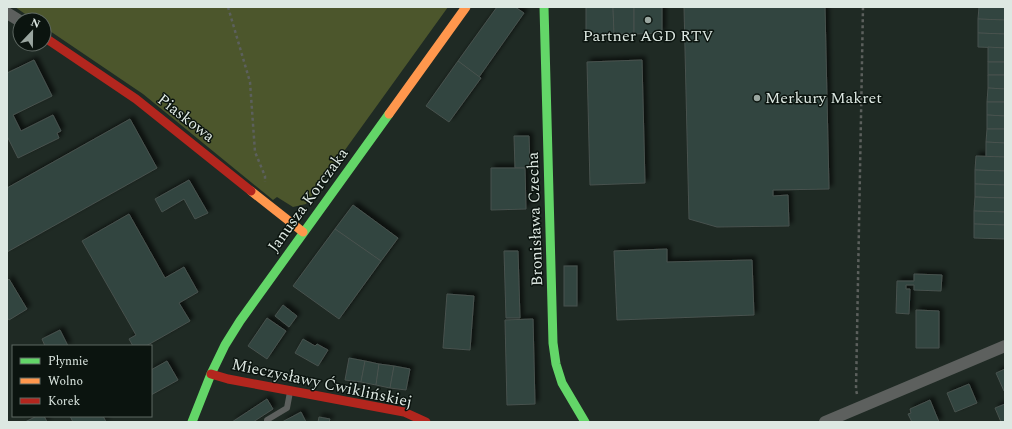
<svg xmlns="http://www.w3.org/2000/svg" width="1012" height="429" font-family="Spectral,serif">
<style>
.forest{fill:#4c562c}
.building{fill:#30443f;stroke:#48524e;filter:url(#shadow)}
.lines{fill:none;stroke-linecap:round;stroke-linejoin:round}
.path{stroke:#5c605d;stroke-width:2.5;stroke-dasharray:3 3;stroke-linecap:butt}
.lane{stroke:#5d605e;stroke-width:6}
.street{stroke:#5d605e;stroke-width:12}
.fast{stroke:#63d668;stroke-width:9}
.slow{stroke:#ff974d;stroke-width:9}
.jam{stroke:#b3261e;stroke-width:9}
.poi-dot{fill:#9aa6a0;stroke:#0b140f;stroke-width:1.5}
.labels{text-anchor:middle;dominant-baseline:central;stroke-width:3;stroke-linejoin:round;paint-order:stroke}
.poi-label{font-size:16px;fill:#dde8e2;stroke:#0b140f}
.street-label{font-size:16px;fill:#dde8e2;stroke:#0b140f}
</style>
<defs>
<filter id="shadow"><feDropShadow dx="3.5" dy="-3.5" stdDeviation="2" flood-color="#0009"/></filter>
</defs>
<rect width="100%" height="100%" fill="#1f2a24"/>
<polygon class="forest" points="15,7 448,7 306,204 293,207 277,197 273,200 143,94 44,27 44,20 34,20"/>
<g class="building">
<polygon points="497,7 515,7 524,13 479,77 458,61"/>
<polygon points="586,7 613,7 614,34 586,35"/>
<polygon points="613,7 634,7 634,34 614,34"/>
<polygon points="634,7 662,7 662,33 634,34"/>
<polygon points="684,7 825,7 829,189 773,190 773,196 788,195 789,226 717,227 689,219"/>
<polygon points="979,7 1005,7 1005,20 978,19"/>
<polygon points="978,19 1005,20 1005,34 978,33"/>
<polygon points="978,33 1005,34 1005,48 978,47"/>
<polygon points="988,47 1005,48 1005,62 988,62"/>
<polygon points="34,60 52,96 13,115 21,131 53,115 61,131 57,133 59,138 18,158 7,136 7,73"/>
<polygon points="642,60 645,183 590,185 587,62"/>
<polygon points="458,61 481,78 449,122 426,106"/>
<rect x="988" y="62" width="17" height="13"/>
<polygon points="988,75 1005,75 1005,89 988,88"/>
<polygon points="988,88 1005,89 1005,102 987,102"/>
<polygon points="987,102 1005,102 1005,116 987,115"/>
<polygon points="987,115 1005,116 1005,129 987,129"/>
<polygon points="130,119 157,168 7,252 7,188"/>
<polygon points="987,129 1005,129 1005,143 986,142"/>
<polygon points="514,136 529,136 530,168 515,168"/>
<polygon points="986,142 1005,143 1005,157 986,157"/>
<polygon points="976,156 1005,157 1005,171 975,170"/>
<polygon points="491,168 525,168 526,209 491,210"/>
<polygon points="975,170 1005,171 1005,185 975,184"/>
<polygon points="189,180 208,213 195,219 184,199 162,212 155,199"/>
<polygon points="975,184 1005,185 1005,198 975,197"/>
<polygon points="975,197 1005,198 1005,212 974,211"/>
<polygon points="353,205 398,238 381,261 335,229"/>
<polygon points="974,211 1005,212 1005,225 974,224"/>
<polygon points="129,214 165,278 184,267 198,292 179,303 190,321 146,346 133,346 129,339 136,335 82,241"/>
<polygon points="974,224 1005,225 1005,239 974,238"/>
<polygon points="335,229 381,261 339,319 293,286"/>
<polygon points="667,249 667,262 752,260 754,315 617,320 614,251"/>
<polygon points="504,251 518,251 520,318 506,318"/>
<rect x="564" y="266" width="13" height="40"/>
<polygon points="914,274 942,275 941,291 914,290 914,285 906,285 906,289 910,289 909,314 896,313 897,281 914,281"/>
<polygon points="9,279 27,309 9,320 7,317 7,281"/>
<polygon points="447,294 474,296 470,350 443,348"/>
<polygon points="283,305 297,316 289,327 275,316"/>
<polygon points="916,310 939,311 939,348 916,348"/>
<polygon points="267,318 286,331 267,359 248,346"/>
<polygon points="533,319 535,404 507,405 505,320"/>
<polygon points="60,330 68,346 45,346 42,339"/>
<polygon points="303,339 315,346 317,344 328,350 318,366 295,353"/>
<polygon points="349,358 365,361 361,382 345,380"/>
<polygon points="167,361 178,380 151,395 151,370"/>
<polygon points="365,361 379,364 376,385 361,382"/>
<polygon points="379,364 394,366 390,388 376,385"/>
<polygon points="394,366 410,369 406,390 390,388"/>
<polygon points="1005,369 1005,390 1004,391 996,373"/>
<polygon points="969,384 977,403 955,412 947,393"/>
<polygon points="267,399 273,409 253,422 232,422"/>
<polygon points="930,400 939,422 912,422 908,414 911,413 910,409"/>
<polygon points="1005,404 1005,422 1001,422 995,408"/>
<polygon points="301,412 306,422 282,422"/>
<polygon points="37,416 44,416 47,422 25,422"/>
<polygon points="70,416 103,416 106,422 73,422"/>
<polygon points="319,417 330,419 329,422 318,422"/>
</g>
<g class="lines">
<g class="path">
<polyline points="228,7 250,82 255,152 265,176 265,182"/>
<polyline points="857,394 856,390 863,7"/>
</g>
<polyline class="lane" points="267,422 267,420 287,408 290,392"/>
<g class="street">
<polyline points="7,13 20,21"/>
<polyline points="825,422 1005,346"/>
</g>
<g class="fast">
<polyline points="544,7 553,343 556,364 562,383 585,422"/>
<polyline points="192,422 211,374 225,345 240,321 389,114"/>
</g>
<g class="slow">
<polyline points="389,114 466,7"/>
<polyline points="251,191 303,232"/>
</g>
<g class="jam">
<polyline points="44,37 136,99 251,191"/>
<polyline points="211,374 228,379 404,412 426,422"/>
</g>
</g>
<g class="poi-dot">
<circle cx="648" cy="20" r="4"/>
<circle cx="757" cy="98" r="4"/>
</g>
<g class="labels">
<g class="poi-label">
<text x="648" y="36">Partner AGD RTV</text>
<text x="765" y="98" text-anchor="start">Merkury Makret</text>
</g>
<g class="street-label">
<text transform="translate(186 118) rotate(38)">Piaskowa</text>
<text transform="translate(308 200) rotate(-54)">Janusza Korczaka</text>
<text transform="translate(535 219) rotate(-92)">Bronisława Czecha</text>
<text transform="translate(322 383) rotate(12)">Mieczysławy Ćwiklińskiej</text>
</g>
</g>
<rect width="1012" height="429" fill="none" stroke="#dde8e2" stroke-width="16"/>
<rect x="12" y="345" width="140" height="72" fill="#0b140f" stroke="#5f6963"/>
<rect x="20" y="358" width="20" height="6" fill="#63d668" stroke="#5f6963"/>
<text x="48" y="365" font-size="12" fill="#dde8e2">Płynnie</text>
<rect x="20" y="378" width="20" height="6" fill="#ff974d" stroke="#5f6963"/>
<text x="48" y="385" font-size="12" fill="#dde8e2">Wolno</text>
<rect x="20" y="398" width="20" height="6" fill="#b3261e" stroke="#5f6963"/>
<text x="48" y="405" font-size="12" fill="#dde8e2">Korek</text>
<g transform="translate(32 32) rotate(22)"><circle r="19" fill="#0b140f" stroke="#5f6963"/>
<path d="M0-3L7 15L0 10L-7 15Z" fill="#9aa6a0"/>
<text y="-6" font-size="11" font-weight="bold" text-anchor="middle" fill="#dde8e2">N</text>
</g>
</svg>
